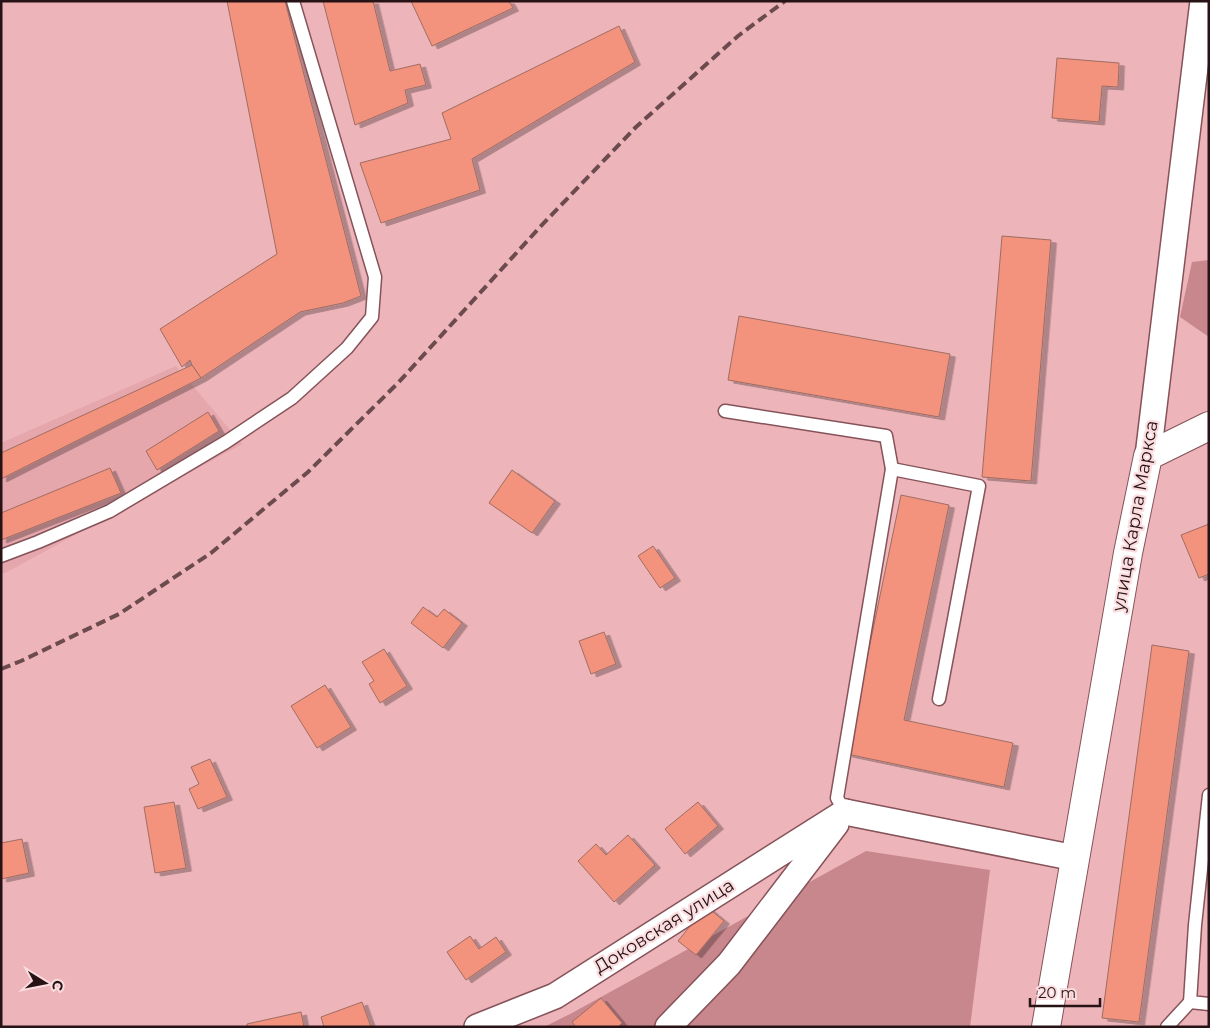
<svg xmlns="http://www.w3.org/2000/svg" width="1210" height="1028" font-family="Montserrat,sans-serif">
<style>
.built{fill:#e5a6ac}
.green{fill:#c8878d}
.building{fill:#f3927d;stroke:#9f6d63;filter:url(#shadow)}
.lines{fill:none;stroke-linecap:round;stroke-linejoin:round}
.lane-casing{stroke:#855359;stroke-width:15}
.street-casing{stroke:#855359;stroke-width:28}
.secondary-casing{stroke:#855359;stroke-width:30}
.lane{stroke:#fff;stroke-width:12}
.street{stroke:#fff;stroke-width:25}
.secondary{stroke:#fff;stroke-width:28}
.rail{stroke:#6c4b4e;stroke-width:4;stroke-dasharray:10 5;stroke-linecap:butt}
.labels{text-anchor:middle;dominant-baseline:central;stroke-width:4.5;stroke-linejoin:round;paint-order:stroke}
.street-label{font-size:18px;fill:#271316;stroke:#fbdddf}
</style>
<defs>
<filter id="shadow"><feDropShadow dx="5.5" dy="3" stdDeviation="0" flood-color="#0004"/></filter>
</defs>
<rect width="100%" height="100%" fill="#edb4b9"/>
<polygon class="built" points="176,366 242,444 7,572 1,574 1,443"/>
<g class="green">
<polygon points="1209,260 1209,337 1180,317 1192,262"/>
<polygon points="866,851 990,870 970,1027 544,1027 572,1013"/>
</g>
<g class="building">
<polygon points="227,1 285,1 361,296 343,303 300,312 201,378 192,365 190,360 182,367 160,329 277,254"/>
<polygon points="323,1 373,1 390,71 420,64 426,85 405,90 408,103 355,125"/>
<polygon points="411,1 509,1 513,8 432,46"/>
<polygon points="619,26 635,62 472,159 480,190 381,223 360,163 451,139 442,113"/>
<polygon points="1057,58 1119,63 1118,87 1102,86 1099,122 1052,118"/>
<polygon points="1002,236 1051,240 1031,481 982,477"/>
<polygon points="739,316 950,354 939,417 728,380"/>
<polygon points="192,365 201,378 1,479 1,453"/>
<polygon points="208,412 219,431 157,470 146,451"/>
<polygon points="110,468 121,493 1,540 1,513"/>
<polygon points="512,470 555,501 532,533 489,503"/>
<polygon points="901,495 949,505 904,720 1013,743 1004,787 847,754"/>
<polygon points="1209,524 1209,574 1199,578 1181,535"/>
<polygon points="653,546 675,578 660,588 638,556"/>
<polygon points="423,607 437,617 444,609 462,623 443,648 411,623"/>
<polygon points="604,632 616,664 591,674 579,641"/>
<polygon points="1152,645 1189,651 1139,1022 1102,1018"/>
<polygon points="384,649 407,686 380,703 369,684 374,681 362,662"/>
<polygon points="325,685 351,727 317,748 291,706"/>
<polygon points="210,759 227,797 198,809 189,789 199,784 191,767"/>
<polygon points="174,802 186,868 155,873 144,807"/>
<polygon points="698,802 718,826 685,854 665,829"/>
<polygon points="628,835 655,865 614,902 578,861 596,844 606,855"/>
<polygon points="22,839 29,873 1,879 1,843"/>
<polygon points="706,906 724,921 696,955 678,941"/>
<polygon points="470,936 479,949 496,937 506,952 466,980 447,952"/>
<polygon points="601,998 622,1023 618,1027 576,1027 572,1022"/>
<polygon points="362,1002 371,1027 324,1027 321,1017"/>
<polygon points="301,1012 304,1027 247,1027 247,1024"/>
</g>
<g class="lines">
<defs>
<g id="lane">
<polyline points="725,411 886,436 892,469"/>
<polyline points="1,556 38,542 110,511 226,442 292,398 347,348 372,317 375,277 293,1"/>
<polyline points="1209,795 1195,925 1190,1002 1209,1004"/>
<polyline points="845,812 837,798 892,469 979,486 939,699"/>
<polyline points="1167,1027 1190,1002"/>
</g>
<g id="street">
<polyline points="1148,456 1203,1"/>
<polyline points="845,812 1075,858"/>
<polyline points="477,1027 555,996 845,812"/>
<polyline points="668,1027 729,964 836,824"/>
</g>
<polyline id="secondary" points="1046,1027 1128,553 1148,456 1209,426"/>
</defs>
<use href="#lane" class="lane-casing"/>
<use href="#street" class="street-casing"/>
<use href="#secondary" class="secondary-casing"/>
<use href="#lane" class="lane"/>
<use href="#street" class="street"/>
<use href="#secondary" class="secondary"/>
<polyline class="rail" points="1,669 21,661 119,614 211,553 308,472 398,383 540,227 636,127 738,36 785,1"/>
</g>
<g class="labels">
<g class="street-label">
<text transform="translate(1135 516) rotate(-80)">улица Карла Маркса</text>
<text transform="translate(664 926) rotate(-32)">Доковская улица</text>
</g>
</g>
<rect width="1210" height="1028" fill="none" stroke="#271316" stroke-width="5"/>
<g transform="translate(45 983) rotate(100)" stroke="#fbdddf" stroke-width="4" paint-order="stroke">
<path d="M0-4L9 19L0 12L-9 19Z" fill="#271316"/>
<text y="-8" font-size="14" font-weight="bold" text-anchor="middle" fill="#271316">С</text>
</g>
<path d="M1030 998v8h70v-8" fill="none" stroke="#271316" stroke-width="2.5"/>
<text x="1038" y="998" font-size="15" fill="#271316" stroke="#fbdddf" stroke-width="4" paint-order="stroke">20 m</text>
</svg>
